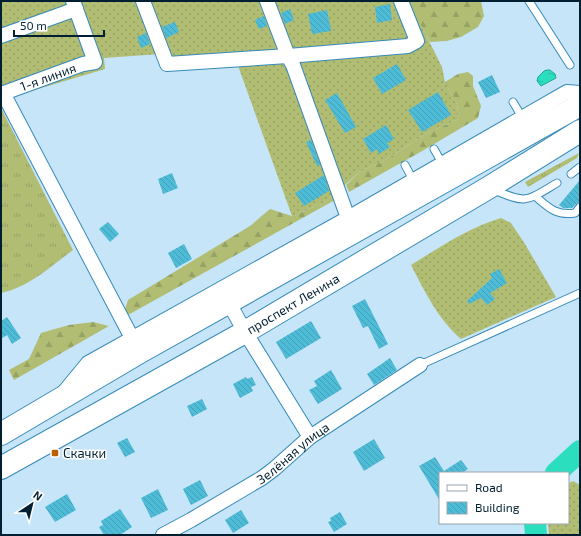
<svg xmlns="http://www.w3.org/2000/svg" width="581" height="536" font-family="'Exo 2',sans-serif">
<style>
.grass{fill:url(#grass-tufts)}
.forest{fill:url(#forest-firs)}
.garden{fill:url(#garden-dots)}
.water{fill:url(#water-ripples);stroke:#1ea593}
.lines{fill:none;stroke-linecap:round;stroke-linejoin:round}
.river{stroke:#2bdebd;stroke-width:22}
.building{fill:url(#building-back-hatch)}
.lane-casing{stroke:#378bb9;stroke-width:9}
.street-casing{stroke:#378bb9;stroke-width:16}
.highway-casing{stroke:#378bb9;stroke-width:24}
.lane{stroke:#fff;stroke-width:7}
.street{stroke:#fff;stroke-width:14}
.highway{stroke:#fff;stroke-width:22}
.poi-dot{fill:#bb6100;stroke:#fff;stroke-width:1.5}
.labels{text-anchor:middle;dominant-baseline:central;stroke-width:3;stroke-linejoin:round;paint-order:stroke}
.street-label{font-size:13px;fill:#001f31;stroke:#fff}
.poi-label{font-size:13px;fill:#001f31;stroke:#fff;text-anchor:start}
</style>
<defs>
<pattern id="grass-tufts" width="24" height="20" patternUnits="userSpaceOnUse"><rect width="24" height="20" fill="#b1bd73"/><path d="M3 7l-1-3M5 7V3M7 7l1-3M15 17l-1-3M17 17v-4M19 17l1-3" fill="none" stroke="#96a264"/></pattern>
<pattern id="forest-firs" width="22" height="20" patternUnits="userSpaceOnUse"><rect width="22" height="20" fill="#b1bd73"/><path d="M5 1l3.5 6h-7zM16 11l3.5 6h-7z" fill="#96a264"/></pattern>
<pattern id="garden-dots" width="8" height="8" patternUnits="userSpaceOnUse"><rect width="8" height="8" fill="#b1bd73"/><path d="M2 2h.1M6 6h.1" fill="none" stroke="#96a264" stroke-width="1.8" stroke-linecap="round"/></pattern>
<pattern id="water-ripples" width="26" height="14" patternUnits="userSpaceOnUse"><rect width="26" height="14" fill="#2bdebd"/><path d="M2 4q2-2 4 0t4 0M15 11q2-2 4 0t4 0" fill="none" stroke="#25bea3"/></pattern>
<pattern id="building-back-hatch" width="6" height="6" patternUnits="userSpaceOnUse"><rect width="6" height="6" fill="#4ebcd6"/><path d="M-1 5l2 2M0 0l6 6M5-1l2 2" fill="none" stroke="#42a1b8"/></pattern>
</defs>
<rect width="100%" height="100%" fill="#c7e5f9"/>
<g class="grass">
<path d="M 1,108 L 73,250 C 50,267 29,287 1,293 Z"/>
<polygon points="579,153 577,158 533,184 528,187 525,182"/>
</g>
<g class="forest">
<polygon points="420,1 481,1 484,16 478,27 461,37 447,41 430,42 411,7"/>
<polygon points="468,72 473,76 473,86 481,106 478,118 424,150 349,192 346,185 359,172 385,160 429,132 459,119 457,104 445,82 458,74"/>
<polygon points="334,195 335,200 128,315 125,309 128,300 250,226 270,209 292,216 321,204"/>
<polygon points="93,322 109,326 14,380 9,370 29,359 41,333 69,325"/>
</g>
<g class="garden">
<polygon points="1,1 420,1 412,7 442,67 445,82 457,104 459,119 429,132 385,160 359,172 334,195 321,204 292,216 237,63 167,68 160,54 104,58 105,69 1,100"/>
<path d="M 501,218 L 511,223 L 525,244 L 556,297 L 461,339 C 438,319 425,292 411,265 C 440,247 468,228 501,218 Z"/>
<polygon points="573,481 580,485 580,535 549,535 548,523 568,523 568,484"/>
</g>
<polygon class="water" points="547,70 550,70 555,74 556,78 541,86 537,81 538,77 544,71"/>
<g class="lines">
<g class="river">
<polyline points="556,473 580,451"/>
<polyline points="535,523 536,535"/>
</g>
</g>
<g class="building">
<polygon points="390,4 392,20 377,23 375,7"/>
<polygon points="290,9 294,20 285,24 281,13"/>
<polygon points="327,10 331,31 312,34 308,14"/>
<polygon points="264,16 267,26 259,29 255,20"/>
<polygon points="175,22 179,32 166,38 162,27"/>
<polygon points="146,33 150,44 141,48 137,37"/>
<polygon points="397,64 406,80 382,94 373,78"/>
<polygon points="492,75 500,92 486,98 478,82"/>
<polygon points="438,92 451,115 422,132 408,110"/>
<polygon points="337,93 356,127 345,133 325,100"/>
<polygon points="386,125 394,139 387,143 390,147 379,154 377,149 371,153 363,139"/>
<polygon points="311,140 320,165 317,166 306,142"/>
<polygon points="172,173 178,188 163,194 158,179"/>
<polygon points="324,175 329,191 304,206 295,193"/>
<polygon points="580,180 580,202 576,204 572,208 563,208 559,205"/>
<polygon points="108,222 119,234 110,242 99,229"/>
<polygon points="184,244 192,259 176,268 168,253"/>
<polygon points="499,269 507,283 490,293 495,299 487,305 481,298 469,304 467,301 492,278 490,274"/>
<polygon points="365,299 388,344 379,349 368,326 363,328 352,306"/>
<polygon points="7,317 21,338 12,344 7,335 1,339 1,321"/>
<polygon points="311,321 321,338 286,359 276,342"/>
<polygon points="390,358 397,370 374,385 367,374"/>
<polygon points="331,370 342,389 318,404 309,390 317,386 314,381"/>
<polygon points="246,377 247,379 252,377 256,385 251,387 253,391 240,398 233,384"/>
<polygon points="202,399 207,409 192,417 187,406"/>
<polygon points="127,438 135,452 125,457 117,443"/>
<polygon points="374,439 385,458 364,471 353,452"/>
<polygon points="435,457 444,471 461,460 468,469 462,473 440,473 440,501 419,466"/>
<polygon points="200,480 208,496 191,505 183,489"/>
<polygon points="158,489 168,510 151,518 141,498"/>
<polygon points="67,494 76,510 55,522 45,507"/>
<polygon points="120,509 132,527 120,535 104,535 99,527 103,525 101,521"/>
<polygon points="241,510 249,523 233,533 225,520"/>
<polygon points="340,512 347,524 334,532 328,522 331,521 330,518"/>
</g>
<g class="lines">
<defs>
<g id="lane">
<polyline points="529,1 570,65"/>
<polyline points="513,102 522,117"/>
<polyline points="434,149 442,163"/>
<polyline points="405,165 413,180"/>
<polyline points="571,174 580,167"/>
<path d="M 492,189 C 527,204 525,202 557,183"/>
<path d="M 535,196 C 549,208 556,216 575,213 L 580,207"/>
<polyline points="420,365 580,293"/>
</g>
<g id="street">
<polyline points="143,1 167,64 288,56 408,46 417,41 401,1"/>
<polyline points="267,1 288,56 293,65 348,218"/>
<polyline points="1,36 76,9"/>
<polyline points="3,93 132,338"/>
<path id="s1" d="M 1,94 L 83,64 L 95,62 L 73,1"/>
<polyline points="229,303 245,332 310,437"/>
<polyline points="65,391 88,363 348,218 567,92 580,93"/>
<path id="s2" d="M 163,535 L 191,520 L 262,478 L 274,469 L 310,437 L 420,365"/>
</g>
<g id="highway">
<polyline points="1,434 140,352 580,105"/>
<path id="s3" d="M 1,468 L 245,332 L 488,188 L 580,131"/>
</g>
</defs>
<use href="#lane" class="lane-casing"/>
<use href="#street" class="street-casing"/>
<use href="#highway" class="highway-casing"/>
<use href="#lane" class="lane"/>
<use href="#street" class="street"/>
<use href="#highway" class="highway"/>
</g>
<rect class="poi-dot" x="51" y="449" width="8" height="8" rx="2"/>
<g class="labels">
<g class="street-label">
<text stroke="none"><textPath href="#s1" startOffset="50">1-я линия</textPath></text>
<text stroke="none"><textPath href="#s3" startOffset="335">проспект Ленина</textPath></text>
<text stroke="none"><textPath href="#s2" startOffset="154">Зелёная улица</textPath></text>
</g>
<g class="poi-label">
<text x="63" y="453">Скачки</text>
</g>
</g>
<rect width="581" height="536" fill="none" stroke="#001f31" stroke-width="4"/>
<rect x="439" y="472" width="130" height="52" fill="#ffffff" stroke="#99a5ad"/>
<rect x="447" y="485" width="20" height="6" fill="#ffffff" stroke="#99a5ad"/>
<text x="475" y="492" font-size="12" fill="#001f31">Road</text>
<rect x="447" y="502" width="20" height="12" fill="url(#building-back-hatch)" stroke="#99a5ad"/>
<text x="475" y="512" font-size="12" fill="#001f31">Building</text>
<g transform="translate(32 504) rotate(35)" stroke="#ffffff" stroke-width="3" paint-order="stroke">
<path d="M0-3L7 15L0 10L-7 15Z" fill="#001f31"/>
<text y="-6" font-size="11" font-weight="bold" text-anchor="middle" fill="#001f31">N</text>
</g>
<path d="M14 30v6h90v-6" fill="none" stroke="#001f31" stroke-width="2"/>
<text x="20" y="30" font-size="12" fill="#001f31" stroke="#ffffff" stroke-width="3" paint-order="stroke">50 m</text>
</svg>
